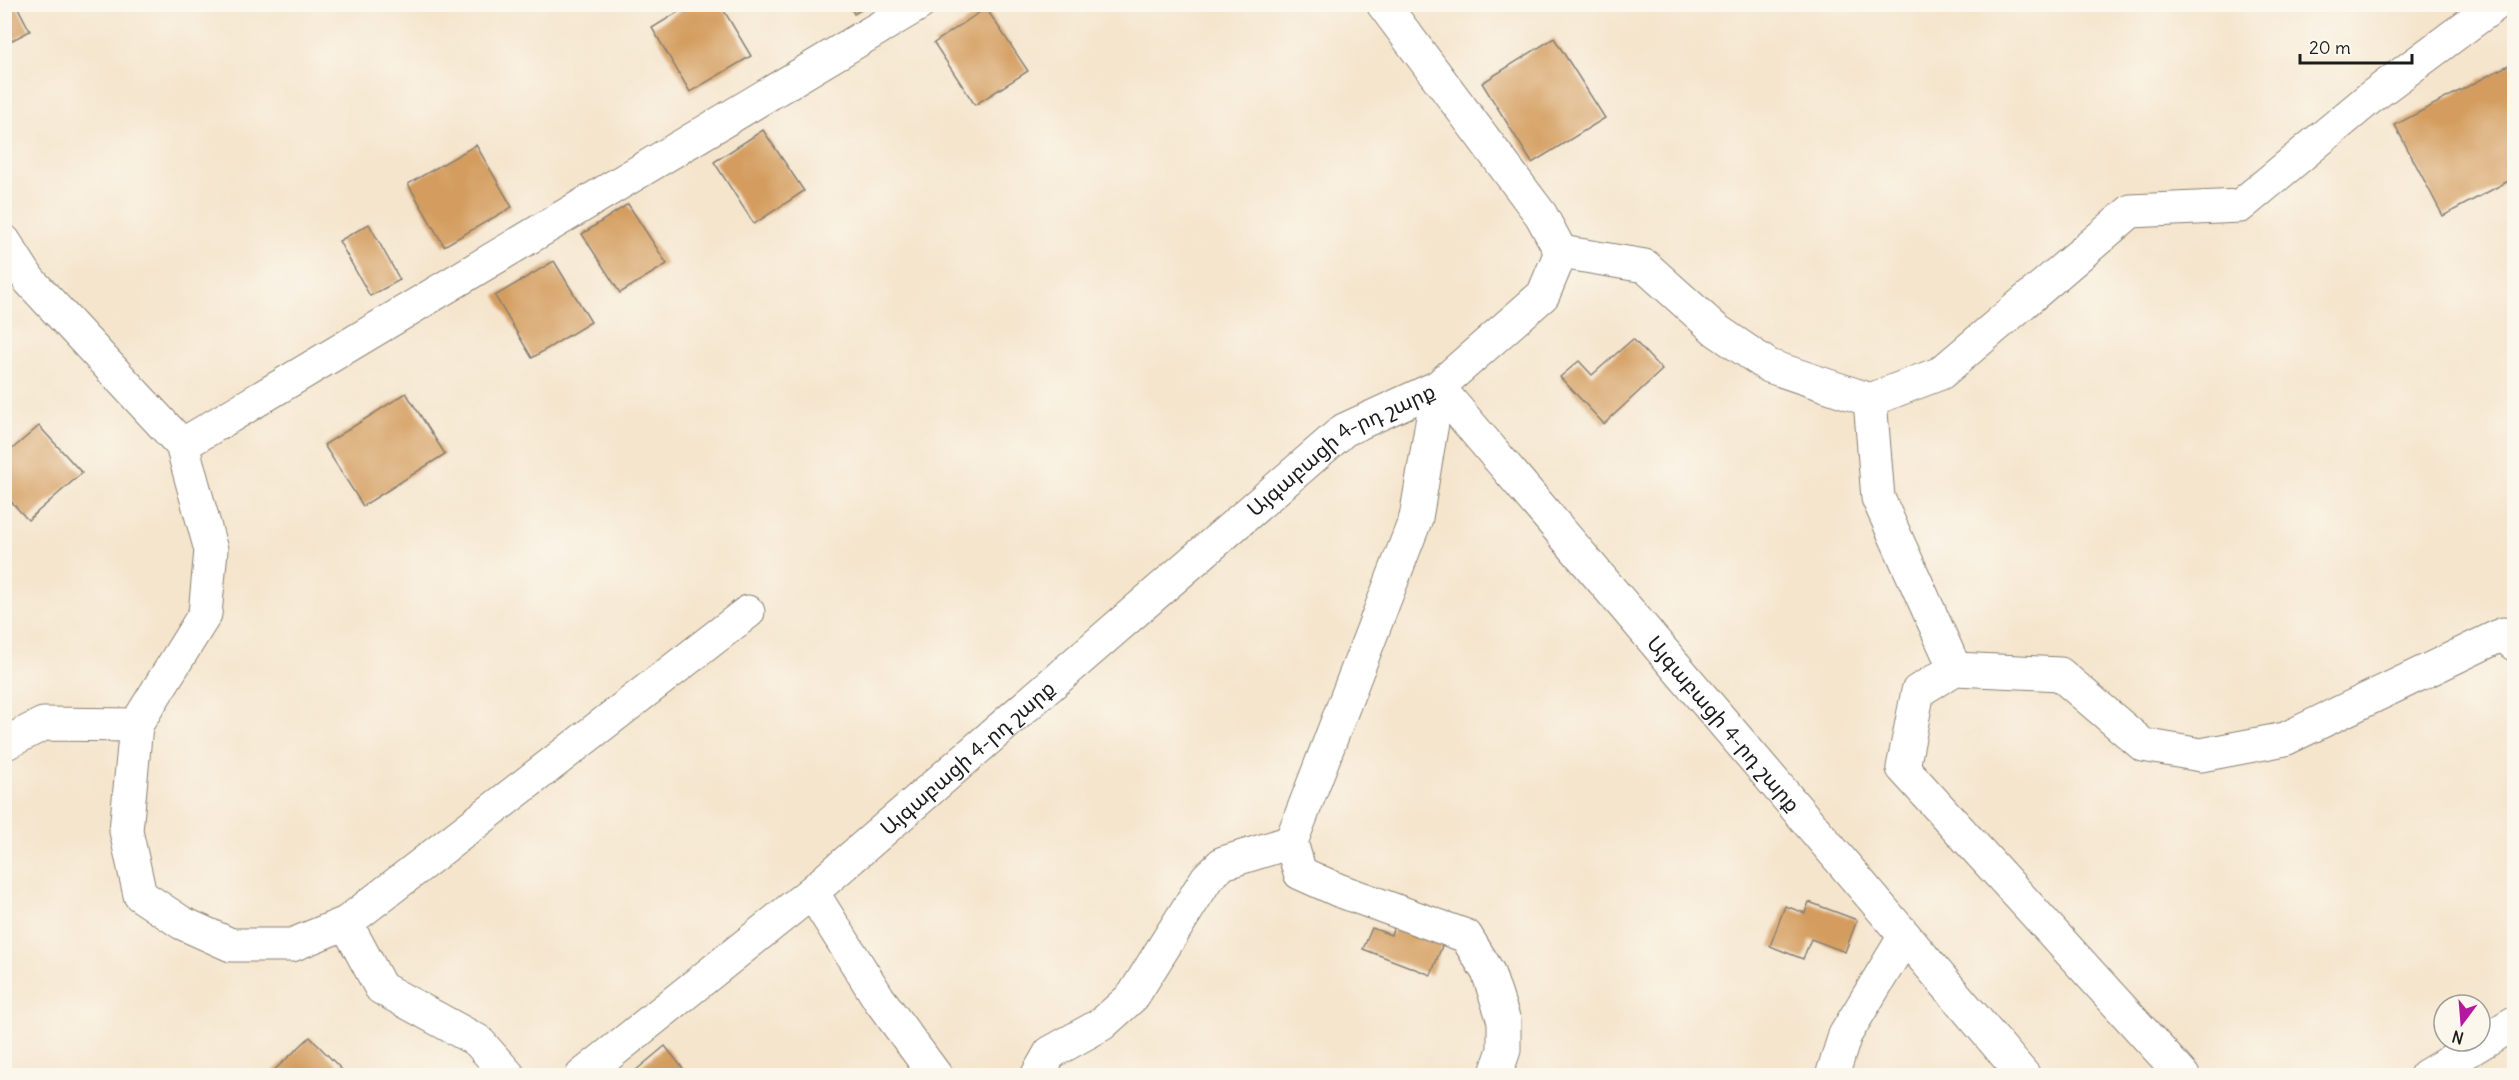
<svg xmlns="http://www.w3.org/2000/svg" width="2519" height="1080" font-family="Delius,'Noto Sans Armenian',sans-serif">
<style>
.building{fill:#d49d5f}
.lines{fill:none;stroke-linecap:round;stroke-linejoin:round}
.minor-casing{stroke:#888074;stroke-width:35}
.minor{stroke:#fff;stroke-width:33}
.labels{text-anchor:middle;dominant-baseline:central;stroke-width:4.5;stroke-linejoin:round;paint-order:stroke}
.street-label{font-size:21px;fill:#1c1c1c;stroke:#fbf7ec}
</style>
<rect width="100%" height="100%" fill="#fbf7ec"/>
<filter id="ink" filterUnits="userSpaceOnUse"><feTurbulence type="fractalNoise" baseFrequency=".0167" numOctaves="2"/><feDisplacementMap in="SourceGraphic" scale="12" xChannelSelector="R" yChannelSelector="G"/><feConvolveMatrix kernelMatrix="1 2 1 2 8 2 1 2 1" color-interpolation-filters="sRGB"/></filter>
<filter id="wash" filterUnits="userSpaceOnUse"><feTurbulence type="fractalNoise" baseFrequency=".008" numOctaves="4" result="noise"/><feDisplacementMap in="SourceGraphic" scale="24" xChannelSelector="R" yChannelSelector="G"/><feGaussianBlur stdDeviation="1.35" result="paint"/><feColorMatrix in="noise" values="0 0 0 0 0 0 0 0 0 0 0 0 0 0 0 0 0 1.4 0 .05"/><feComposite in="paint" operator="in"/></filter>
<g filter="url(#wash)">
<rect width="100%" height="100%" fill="#f5e5cd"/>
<g id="blocks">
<g class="building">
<polygon points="5,4 16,4 30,31 5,44"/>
<polygon points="691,4 720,4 751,56 690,92 652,28"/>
<polygon points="849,4 871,4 854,14"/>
<polygon points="986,8 1028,71 975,105 934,43"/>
<polygon points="1554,38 1605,118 1532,163 1482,83"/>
<polygon points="2514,62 2514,178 2443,216 2395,125"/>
<polygon points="763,130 804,191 754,224 714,162"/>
<polygon points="476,145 512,207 444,246 408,184"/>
<polygon points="628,204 667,264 620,293 582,234"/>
<polygon points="369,224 400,280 370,296 339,241"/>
<polygon points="554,261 591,322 532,358 495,296"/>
<polygon points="1633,339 1662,370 1604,424 1560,377 1579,361 1592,375"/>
<polygon points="406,393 445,454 363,506 324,445"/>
<polygon points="39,426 82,473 28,520 4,494 4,456"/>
<polygon points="1809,902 1857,920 1845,952 1811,939 1803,959 1770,946 1785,906 1805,913"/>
<polygon points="1395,924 1443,943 1431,975 1363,949 1372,928 1391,935"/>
<polygon points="310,1037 346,1074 268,1076"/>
<polygon points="665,1046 689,1076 629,1076"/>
</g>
</g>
</g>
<g filter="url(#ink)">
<use href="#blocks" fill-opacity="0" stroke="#888074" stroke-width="1.5"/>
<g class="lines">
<defs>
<g id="minor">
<polyline points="1383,4 1541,215 1561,252 1543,295 1438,387 1416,518 1291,842 1300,873 1338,890 1466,936 1488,972 1504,1021 1504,1050 1495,1076"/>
<polyline points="4,241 29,280 182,445 211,550 205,614 136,725 126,831 140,895 182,923 231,945 292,945 346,923 381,988 478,1041 509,1076"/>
<polyline points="1561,252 1645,266 1716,330 1769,366 1870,400"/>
<polyline points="182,445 919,4"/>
<polyline points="1955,669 1878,498 1870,400 1941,373 2131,211 2240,206 2371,97 2496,4"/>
<polyline points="4,744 43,724 136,725"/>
<polyline points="812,892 879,999 936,1076"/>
<polyline points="346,923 748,612"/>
<path id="s1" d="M 582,1076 L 812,892 L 1344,430 L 1438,387 L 2024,1076"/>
<polyline points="1037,1076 1050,1053 1102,1024 1133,996 1207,878 1223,863 1291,842"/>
<polyline points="1832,1076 1845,1035 1905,936"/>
<polyline points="2183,1076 1903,768 1918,691 1955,669 2060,674 2143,745 2201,755 2285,739 2503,634 2514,644"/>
<polyline points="2426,1076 2514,1023"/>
</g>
</defs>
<use href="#minor" class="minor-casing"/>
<use href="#minor" class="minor"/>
</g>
</g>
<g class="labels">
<g class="street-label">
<text stroke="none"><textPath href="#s1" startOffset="986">Այգաբացի 4-րդ շարք</textPath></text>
<text stroke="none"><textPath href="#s1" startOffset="1544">Այգաբացի 4-րդ շարք</textPath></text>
<text stroke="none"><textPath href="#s1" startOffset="500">Այգաբացի 4-րդ շարք</textPath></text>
</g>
</g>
<rect width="2519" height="1080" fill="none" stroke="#fbf7ec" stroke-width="24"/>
<g transform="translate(2462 1023) rotate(196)"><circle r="28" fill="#fbf7ec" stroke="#a29f99" stroke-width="1.5"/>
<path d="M0-4.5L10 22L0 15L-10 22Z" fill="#b5179e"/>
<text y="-9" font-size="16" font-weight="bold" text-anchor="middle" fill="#1c1c1c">N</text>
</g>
<path d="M2300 54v9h112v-9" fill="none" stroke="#1c1c1c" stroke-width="3"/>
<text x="2309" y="54" font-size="18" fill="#1c1c1c" stroke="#fbf7ec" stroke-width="4.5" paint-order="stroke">20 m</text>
</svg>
